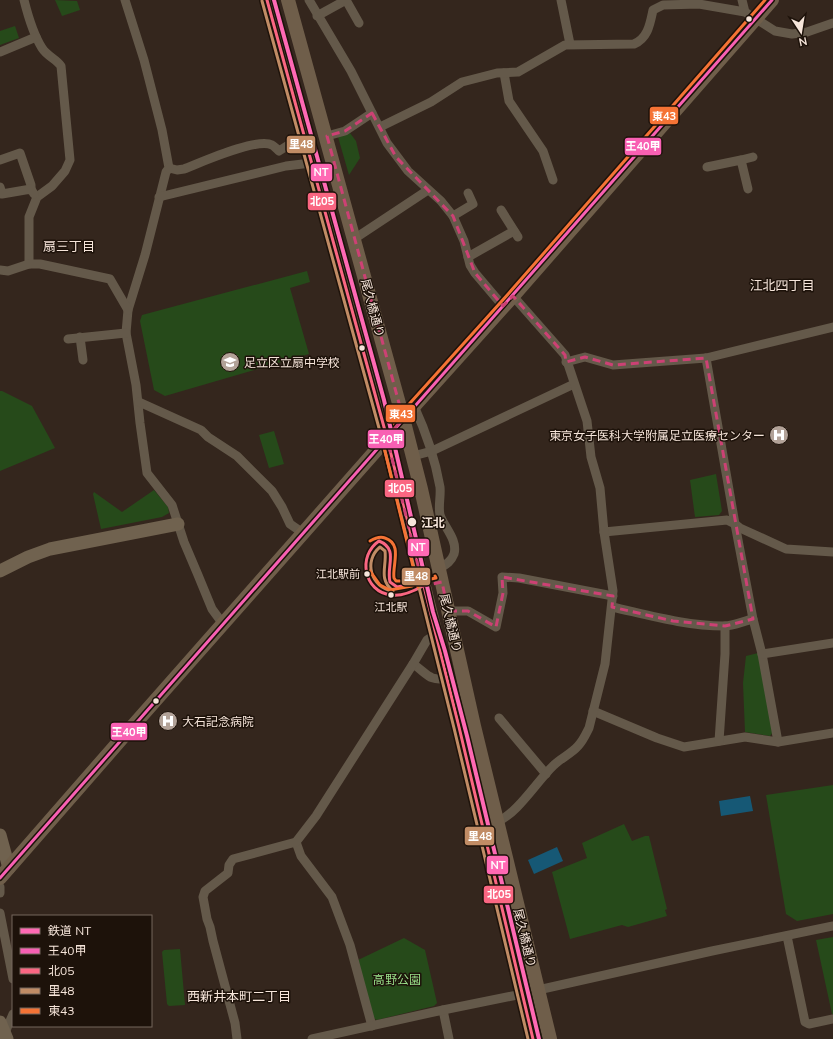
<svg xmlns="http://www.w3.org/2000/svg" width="833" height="1039" font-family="Mulish,'Noto Sans JP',sans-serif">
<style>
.green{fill:#264a1a}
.water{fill:#165875}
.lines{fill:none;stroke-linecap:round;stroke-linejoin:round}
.street{stroke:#64594a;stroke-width:9}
.secondary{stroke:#70624f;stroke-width:13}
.primary{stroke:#6f5e4a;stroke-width:14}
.bus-1-casing{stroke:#1d120a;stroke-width:6}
.bus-2-casing{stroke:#1d120a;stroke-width:6}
.bus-3-casing{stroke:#1d120a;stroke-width:6}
.bus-4-casing{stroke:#1d120a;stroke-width:6}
.bus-1{stroke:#f860b3;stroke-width:3}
.bus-2{stroke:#fa6682;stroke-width:3}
.bus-3{stroke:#c18c65;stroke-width:3}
.bus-4{stroke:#f57335;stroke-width:3}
.rail-1-casing{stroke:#1d120a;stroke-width:7}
.rail-1{stroke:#ff69b4;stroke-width:4}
.marked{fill:none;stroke:#cc4174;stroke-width:3;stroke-dasharray:8 5;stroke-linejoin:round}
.bus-dot{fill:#f6e5da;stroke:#1d120a;stroke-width:1.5}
.labels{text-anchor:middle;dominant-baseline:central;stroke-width:3;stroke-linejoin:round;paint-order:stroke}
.bus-label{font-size:11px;fill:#f6e5da;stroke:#1d120a;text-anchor:end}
.street-label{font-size:12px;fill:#f6e5da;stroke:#1d120a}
.poi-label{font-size:12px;fill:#f6e5da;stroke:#1d120a;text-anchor:start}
.stop-label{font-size:12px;font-weight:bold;fill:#f6e5da;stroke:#1d120a;text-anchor:start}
.park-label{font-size:12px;fill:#99e089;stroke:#1d120a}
.neighbourhood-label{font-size:13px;fill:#f6e5da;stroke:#1d120a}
.line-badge{stroke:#1d120a;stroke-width:1.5}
.badge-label{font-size:11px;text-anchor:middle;font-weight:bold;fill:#fff}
</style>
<rect width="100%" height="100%" fill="#34261d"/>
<g class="green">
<polygon points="55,0 77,1 80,10 62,16"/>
<polygon points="15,26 19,38 0,45 0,31"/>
<polygon points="350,133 356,141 360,158 349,175 338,137"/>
<polygon points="307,271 310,282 290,288 309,354 165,396 154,390 140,321 142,315"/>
<polygon points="0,391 2,391 32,406 55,448 0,471"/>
<polygon points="274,431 284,464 269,468 259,435"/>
<polygon points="716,474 722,511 719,515 695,517 690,480"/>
<polygon points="154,490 168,507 169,513 162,517 101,529 93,494 94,492 122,512"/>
<polygon points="758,653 773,732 770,736 745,732 743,683 746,656"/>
<polygon points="833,785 833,914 797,921 786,914 766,795"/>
<polygon points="624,824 632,841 645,836 649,836 667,909 665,910 667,916 628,927 622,925 570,939 552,872 587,858 582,843"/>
<polygon points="833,937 833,1014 832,1014 816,940"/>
<polygon points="404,938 425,950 437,1003 434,1006 377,1020 373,1018 358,960"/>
<polygon points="180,949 185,1005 169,1006 167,1004 162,952 164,950"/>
</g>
<g class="water">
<polygon points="750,796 753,811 721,816 719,801"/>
<polygon points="557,847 563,861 534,874 528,860"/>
</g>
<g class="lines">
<g class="street">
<path d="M 24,0 C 28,16 33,34 42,48 C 47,56 56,59 61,66 L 70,160 L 65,171 L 52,186 L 37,197 L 29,217 L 29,264"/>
<polyline points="125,0 144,60 162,130 169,168 166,172 145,255 128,310 126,333 136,385 140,423 147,473 172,505 184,542 198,575 212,609 223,624"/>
<polyline points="309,0 351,71 387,143 408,171 441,201 453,216 464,241 470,265 475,273 503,306"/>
<polyline points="561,0 570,44"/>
<polyline points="742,0 745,12"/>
<polyline points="317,16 346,0 359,23"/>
<polyline points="0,52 36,37"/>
<polyline points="504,73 509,101 543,151 553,180"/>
<path d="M 380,127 L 431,102 L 462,82 L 497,73 L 518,72 L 565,45 L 634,44 C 648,38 650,24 653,10 L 663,5 L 699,4 L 745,12 L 775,31 L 792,34 L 807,32 L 833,23"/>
<polyline points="327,136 345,131 372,113"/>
<polyline points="0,160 20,153 31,185 31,189"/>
<polyline points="741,160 753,157"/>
<polyline points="707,167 741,160 748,189"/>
<path d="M 169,168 L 177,170 L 184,169 C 200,163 257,137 272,145 C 274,146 277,149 279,151 L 304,135"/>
<polyline points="0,187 2,194 31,189 34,194"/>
<polyline points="159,197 286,166 311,163"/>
<polyline points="501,210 518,237"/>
<polyline points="453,216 473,204 468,193"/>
<polyline points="354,239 428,190"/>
<polyline points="468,257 514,231"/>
<polyline points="0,270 8,271 29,264 40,264 110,279 128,310"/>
<polyline points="80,337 83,360"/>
<polyline points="68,339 126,333"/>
<polyline points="706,358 735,524 753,619 762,654 778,742"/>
<polyline points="566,362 585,357 613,365 706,358 833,327"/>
<polyline points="139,402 201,430 208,437 237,456 272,491 282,507 290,524 303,533"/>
<path d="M 414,406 C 426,432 435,459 440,487 C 441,497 438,506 440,515 C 444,527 458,540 454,554 C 451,562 445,565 439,569"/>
<polyline points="413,456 432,451 574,384"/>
<polyline points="604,532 727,520 735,524 740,528 786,549 833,552"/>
<path d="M 612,607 C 648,615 686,626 724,626 C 733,626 744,621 753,619"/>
<polyline points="448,611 468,611 496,627 503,593 502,577 519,578 613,596"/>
<polyline points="762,654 833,643"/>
<path d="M 413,664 C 427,673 429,682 447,678"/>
<polyline points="593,711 657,738 684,747 745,737 778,742 833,733"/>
<polyline points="499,718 546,774"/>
<polyline points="719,741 725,654 725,626"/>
<path d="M 497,822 C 518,813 537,781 554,765 C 561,758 571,754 578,746 C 583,741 586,734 589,728 L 605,664 L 613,591 L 604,532 L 600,488 L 591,457 L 587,421 L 565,355 L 513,296"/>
<polyline points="296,842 301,856 332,897 350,945 372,1026"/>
<polyline points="0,887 0,893"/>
<polyline points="0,913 13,979"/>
<polyline points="787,936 805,1022 809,1024 833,1019"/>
<polyline points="538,990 712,951 833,926"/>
<polyline points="443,1010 449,1039"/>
<polyline points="4,1035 13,1014"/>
<polyline points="237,1039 235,1023 213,941 210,927 207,919 203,897 205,891 228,873 229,865 233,859 296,842 316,816 413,664 427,640 436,634"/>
<polyline points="312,1039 443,1010 522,994"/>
</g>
<g class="secondary">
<polyline points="0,571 28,557 50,549 178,524"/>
<polyline points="0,835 9,868"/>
<polyline points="0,1022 7,1039"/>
</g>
<g class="primary">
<polyline points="267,0 387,438 459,727 533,1039"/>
<polyline points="288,0 403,418 421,489 474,726 550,1039"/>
<polyline points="0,878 123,737 387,438 406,415 513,296 772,0"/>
</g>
<defs>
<polyline id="bus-1" points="0,878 772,0"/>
<g id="bus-2">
<polyline points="267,0 387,438 459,727 533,1039"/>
<path d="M 379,541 C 399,549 386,566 390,582 L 397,587 L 414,584 L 423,586 C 414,591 402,597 391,595 C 364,592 357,556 379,541 Z"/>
</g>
<g id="bus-3">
<polyline points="262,1 382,439 454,728 528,1039"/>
<path d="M 380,547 L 385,551 C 387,566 378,579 393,591 C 371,588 363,561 380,547 Z"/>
</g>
<g id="bus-4">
<path d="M 370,541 C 375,538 380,536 385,538 C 403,544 392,565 394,578 L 396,581 L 400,581"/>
<polyline points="370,571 380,585 390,590 412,586 421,581 436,578 435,576"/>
<polyline points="418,587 382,439 383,436 402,412 509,293 765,0"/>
</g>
</defs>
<use href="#bus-1" class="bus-1-casing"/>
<use href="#bus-2" class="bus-2-casing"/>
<use href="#bus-3" class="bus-3-casing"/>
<use href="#bus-4" class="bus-4-casing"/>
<use href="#bus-1" class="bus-1"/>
<use href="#bus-2" class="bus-2"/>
<use href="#bus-3" class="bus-3"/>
<use href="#bus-4" class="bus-4"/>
<defs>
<polyline id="rail-1" points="274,0 384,400 433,612 445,651 467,736 539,1039"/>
</defs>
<use href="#rail-1" class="rail-1-casing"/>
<use href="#rail-1" class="rail-1"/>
</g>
<path class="marked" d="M 372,113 L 396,157 L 453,216 L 475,273 L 503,306 L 513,296 L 565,355 L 566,362 L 585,357 L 613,365 L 706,358 L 753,619 L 725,626 L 673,621 L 612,607 L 613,596 L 502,577 L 503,593 L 496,627 L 468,611 L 448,611 L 442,582 L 423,586 L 387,438 L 403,418 L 327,136 L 345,131 Z"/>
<defs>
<symbol id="school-disc" viewBox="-11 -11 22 22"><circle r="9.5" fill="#b2a298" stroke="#1d120a"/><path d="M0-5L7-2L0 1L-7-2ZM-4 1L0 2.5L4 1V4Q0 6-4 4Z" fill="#fff"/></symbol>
<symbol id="hospital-disc" viewBox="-11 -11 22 22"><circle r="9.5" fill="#b2a298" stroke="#1d120a"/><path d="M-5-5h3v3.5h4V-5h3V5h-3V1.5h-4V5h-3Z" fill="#fff"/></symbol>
</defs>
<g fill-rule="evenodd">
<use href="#school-disc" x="219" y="351" width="22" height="22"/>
<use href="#hospital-disc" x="768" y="424" width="22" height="22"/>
<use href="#hospital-disc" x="157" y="710" width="22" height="22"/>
</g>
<g class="bus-dot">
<circle cx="749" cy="19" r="3.5"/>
<circle cx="362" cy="348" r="3.5"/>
<circle cx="412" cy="522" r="5"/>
<circle cx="367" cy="574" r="3.5"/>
<circle cx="391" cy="595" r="3.5"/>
<circle cx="156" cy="701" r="3.5"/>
</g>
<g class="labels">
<g class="bus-label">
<text x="360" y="574">江北駅前</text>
<text x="391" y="607" text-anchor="middle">江北駅</text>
</g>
<g class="street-label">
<text transform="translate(373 308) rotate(75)">尾久橋通り</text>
<text transform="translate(451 623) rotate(77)">尾久橋通り</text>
<text transform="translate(525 938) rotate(76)">尾久橋通り</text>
</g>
<g class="poi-label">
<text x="244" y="362">足立区立扇中学校</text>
<text x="765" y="435" text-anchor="end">東京女子医科大学附属足立医療センター</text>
<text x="182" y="721">大石記念病院</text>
</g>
<g class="stop-label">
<text x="421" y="522">江北</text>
</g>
<g class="park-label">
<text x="397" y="979">高野公園</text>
</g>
<g class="neighbourhood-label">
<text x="69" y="246">扇三丁目</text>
<text x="782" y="285">江北四丁目</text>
<text x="239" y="996">西新井本町二丁目</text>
</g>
</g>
<g class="line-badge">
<rect x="649" y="106" width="30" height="19" rx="4" fill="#f57335"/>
<rect x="286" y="135" width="30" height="19" rx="4" fill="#c18c65"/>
<rect x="624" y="137" width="38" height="19" rx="4" fill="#f860b3"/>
<rect x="310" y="163" width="23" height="19" rx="4" fill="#ff69b4"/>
<rect x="307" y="192" width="30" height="19" rx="4" fill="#fa6682"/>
<rect x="385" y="404" width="31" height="19" rx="4" fill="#f57335"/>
<rect x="367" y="429" width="38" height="20" rx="4" fill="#f860b3"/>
<rect x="384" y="479" width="31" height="19" rx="4" fill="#fa6682"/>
<rect x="407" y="538" width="23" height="19" rx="4" fill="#ff69b4"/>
<rect x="401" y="567" width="30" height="19" rx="4" fill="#c18c65"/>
<rect x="110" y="722" width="38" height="19" rx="4" fill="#f860b3"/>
<rect x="464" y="826" width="31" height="20" rx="4" fill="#c18c65"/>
<rect x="486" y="855" width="23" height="20" rx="4" fill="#ff69b4"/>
<rect x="483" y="885" width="31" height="19" rx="4" fill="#fa6682"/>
</g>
<g class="badge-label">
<text x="664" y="120">東43</text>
<text x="301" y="148">里48</text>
<text x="643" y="150">王40甲</text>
<text x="321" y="176">NT</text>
<text x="322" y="205">北05</text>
<text x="401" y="418">東43</text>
<text x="386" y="443">王40甲</text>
<text x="400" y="492">北05</text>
<text x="418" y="551">NT</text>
<text x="416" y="580">里48</text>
<text x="129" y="736">王40甲</text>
<text x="480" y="840">里48</text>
<text x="498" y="869">NT</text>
<text x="499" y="898">北05</text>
</g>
<rect x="12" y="915" width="140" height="112" fill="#1d120a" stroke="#74665d"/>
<rect x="20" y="928" width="20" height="6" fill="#ff69b4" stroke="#74665d"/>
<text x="48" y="935" font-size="12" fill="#f6e5da">鉄道 NT</text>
<rect x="20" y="948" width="20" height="6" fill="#f860b3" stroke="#74665d"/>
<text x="48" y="955" font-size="12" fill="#f6e5da">王40甲</text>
<rect x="20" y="968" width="20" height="6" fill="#fa6682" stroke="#74665d"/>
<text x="48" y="975" font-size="12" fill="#f6e5da">北05</text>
<rect x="20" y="988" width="20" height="6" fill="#c18c65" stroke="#74665d"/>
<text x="48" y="995" font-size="12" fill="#f6e5da">里48</text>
<rect x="20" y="1008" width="20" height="6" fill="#f57335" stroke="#74665d"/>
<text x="48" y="1015" font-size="12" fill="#f6e5da">東43</text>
<g transform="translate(801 32) rotate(168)" stroke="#1d120a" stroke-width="3" paint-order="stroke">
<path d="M0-3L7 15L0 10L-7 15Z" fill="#f6e5da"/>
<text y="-6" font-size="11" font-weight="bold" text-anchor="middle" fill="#f6e5da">N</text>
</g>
</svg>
